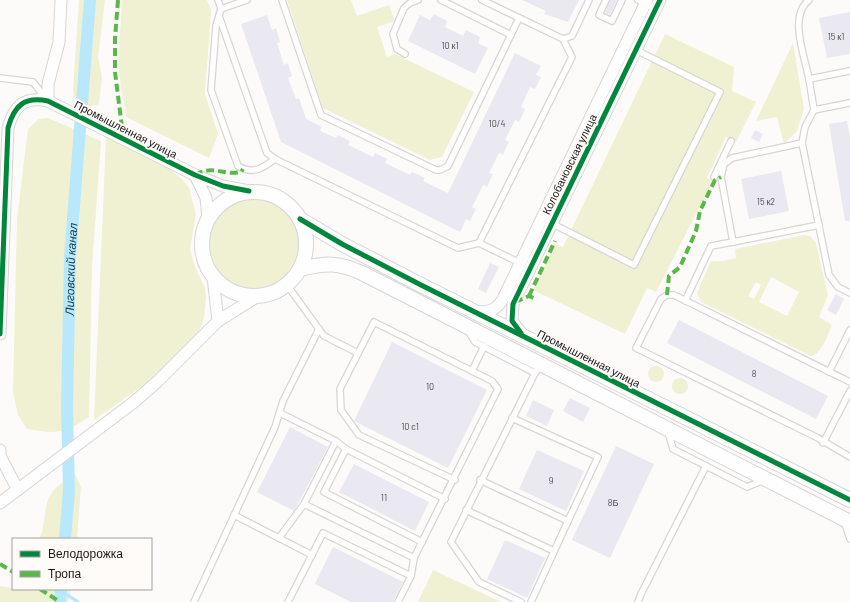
<svg xmlns="http://www.w3.org/2000/svg" width="850" height="602" font-family="Barlow,sans-serif">
<style>
.green{fill:#eff1d2;fill-rule:evenodd}
.lines{fill:none;stroke-linecap:round;stroke-linejoin:round}
.stream{stroke:#b9e8fc;stroke-width:3.5}
.canal{stroke:#b9e8fc;stroke-width:12}
.building{fill:#eae8f0}
.service-casing{stroke:#d8d5d3;stroke-width:8}
.minor-casing{stroke:#d8d5d3;stroke-width:13}
.tertiary-casing{stroke:#d8d5d3;stroke-width:16}
.service{stroke:#fffefe;stroke-width:5.5}
.minor{stroke:#fffefe;stroke-width:11}
.tertiary{stroke:#fffefe;stroke-width:14}
.quiet{stroke:#58b947;stroke-width:4;stroke-dasharray:8 4;stroke-linecap:butt}
.cycleway-casing{stroke:#fefbf8;stroke-width:8}
.cycleway{stroke:#00873e;stroke-width:5}
.labels{text-anchor:middle;dominant-baseline:central;stroke-width:4;stroke-linejoin:round;paint-order:stroke}
.number-label{font-size:9px;fill:#504d4e}
.street-label{font-size:11px;fill:#1b1816;stroke:#fefbf8}
.water-label{font-size:12px;font-style:italic;fill:#1a4151;stroke:#fefbf8}
</style>
<rect width="100%" height="100%" fill="#fdfbf9"/>
<g class="green">
<polygon points="79,0 105,0 98,57 102,77 99,104 89,107 74,98 73,89"/>
<polygon points="122,0 207,0 211,10 205,94 218,134 209,158 126,117 118,67"/>
<polygon points="287,0 351,0 357,16 389,5 395,21 377,27 387,57 395,54 474,92 442,157 430,160 323,108"/>
<polygon points="665,34 734,67 732,91 756,102 736,142 726,137 707,178 713,181 656,292 647,288 625,334 533,290 555,244 563,247"/>
<polygon points="793,43 804,109 797,131 784,144 777,117 756,121"/>
<path d="M 48,118 L 101,141 L 92,266 L 89,417 C 64,434 55,434 27,429 L 18,415 L 13,392 L 17,219 L 22,178 L 28,129 L 39,119 Z"/>
<polygon points="106,137 168,168 182,179 189,188 196,214 190,249 195,267 205,288 206,297 204,318 199,331 184,349 141,387 94,420"/>
<circle cx="254" cy="244" r="44"/>
<path d="M 804,235 L 810,236 L 816,243 L 828,295 L 819,317 L 832,325 C 828,334 822,354 811,356 L 701,302 L 697,293 L 711,261 L 723,261 L 736,258 L 735,249 ZM 771,277 L 799,292 L 787,316 L 759,302 ZM 756,282 L 761,285 L 754,299 L 748,296 Z"/>
<circle cx="656" cy="374" r="8"/>
<circle cx="680" cy="386" r="8"/>
<path d="M 75,474 L 81,487 L 77,539 L 39,539 C 47,524 42,505 53,491 C 58,485 68,479 75,474 Z"/>
<polygon points="433,570 501,602 418,602"/>
<polygon points="0,586 21,590 22,589 71,589 68,602 0,602"/>
</g>
<g class="lines">
<polyline class="stream" points="61,591 78,602"/>
<g class="canal">
<path id="s1" d="M 65,539 L 69,491 L 67,408 L 70,257 L 90,0"/>
<polyline points="60,602 61,589"/>
</g>
</g>
<g class="building">
<polygon points="522,0 579,0 568,22 544,14 546,11"/>
<polygon points="610,0 617,0 610,15 605,13"/>
<polygon points="850,12 850,54 827,58 819,18"/>
<polygon points="434,14 447,21 445,27 463,36 466,30 480,37 478,43 488,48 475,74 408,41 420,15 430,20"/>
<polygon points="267,15 272,30 276,28 280,42 277,43 284,65 288,63 292,76 288,78 296,99 299,98 306,119 322,127 320,131 336,138 338,135 350,141 348,145 373,157 375,153 387,159 385,163 410,175 412,172 419,175 425,178 423,181 448,193 515,53 541,66 536,75 541,77 535,89 530,87 521,107 525,109 522,116 519,122 515,120 505,140 509,142 506,148 503,155 499,153 489,173 493,174 487,187 483,185 472,207 476,209 470,221 466,219 460,232 281,142 241,24"/>
<polygon points="847,121 850,137 850,221 845,221 829,124"/>
<polygon points="755,130 763,134 759,142 751,138"/>
<polygon points="781,171 789,211 749,219 741,179"/>
<polygon points="490,263 499,267 486,293 478,289"/>
<polygon points="836,294 844,299 836,315 827,310"/>
<polygon points="679,320 828,396 816,419 667,343"/>
<polygon points="392,342 487,390 448,468 354,421"/>
<polygon points="570,398 590,408 583,422 563,411"/>
<polygon points="533,400 554,410 547,426 526,416"/>
<polygon points="290,427 328,447 294,511 257,492"/>
<polygon points="616,446 654,464 610,558 572,540"/>
<polygon points="537,450 584,471 566,511 519,489"/>
<polygon points="354,464 429,502 415,531 339,492"/>
<polygon points="505,540 545,558 527,598 487,579"/>
<polygon points="333,547 403,582 393,602 351,602 315,584"/>
</g>
<g class="lines">
<defs>
<g id="service">
<polyline points="218,0 221,9"/>
<path d="M 247,0 L 221,9 L 216,26 L 211,90 L 238,166 C 253,175 263,168 275,159"/>
<polyline points="282,0 321,115 436,170 440,170 448,166 519,18"/>
<polyline points="441,0 511,35"/>
<polyline points="482,0 563,39 572,36 589,0"/>
<polyline points="606,0 599,15 612,21 622,0"/>
<polyline points="638,0 656,9"/>
<path d="M 809,0 C 788,16 805,57 809,79 L 850,71"/>
<polyline points="219,16 267,153 275,159 458,248 479,243 572,57 563,39"/>
<polyline points="405,54 397,49 393,34 404,8 410,3 418,0"/>
<polyline points="0,78 33,82 46,99"/>
<polyline points="809,79 814,110 805,127 802,143 829,275 838,287 850,293"/>
<polyline points="814,110 850,103"/>
<polyline points="802,143 732,158 724,164 721,177 733,242 819,225"/>
<polyline points="714,177 731,141"/>
<polyline points="551,223 634,265 720,92 636,50"/>
<polyline points="479,243 522,264"/>
<polyline points="287,285 324,336 358,353"/>
<polyline points="685,301 711,246 733,242"/>
<polyline points="469,332 475,342 535,373 537,371"/>
<polyline points="472,371 484,346"/>
<polyline points="829,372 850,330"/>
<polyline points="850,382 674,295 667,295 661,299 636,348 818,438 850,457"/>
<polyline points="280,413 336,441 346,449"/>
<polyline points="668,432 673,449 747,487 764,480"/>
<polyline points="823,443 850,391"/>
<polyline points="480,480 568,521 598,457 512,418"/>
<polyline points="304,504 414,558"/>
<polyline points="466,510 554,551"/>
<polyline points="234,515 312,555"/>
<polyline points="844,521 850,539"/>
<polyline points="279,538 304,504 336,441"/>
<polyline points="422,542 324,492 346,449 445,499"/>
<polyline points="411,576 414,558 498,389 492,381 374,322 340,389 341,410 359,435 455,480"/>
<polyline points="194,602 275,427 283,401 319,329"/>
<polyline points="288,602 323,533 411,576 398,602"/>
<polyline points="521,602 479,582 451,542 535,373"/>
<polyline points="531,602 568,521"/>
<polyline points="638,602 641,594 706,466"/>
</g>
<g id="minor">
<polyline points="48,101 48,84 59,42 61,0"/>
<polyline points="195,175 206,198 208,218"/>
<polyline points="213,277 218,321"/>
<path d="M 474,311 C 488,313 496,311 503,299 L 647,0"/>
<path d="M 0,334 L 8,128 C 14,106 24,96 48,101 L 195,175 L 223,186 L 249,191"/>
<polyline points="522,334 512,321 513,304 660,0"/>
<polyline points="0,450 0,456 18,490"/>
<polyline points="0,503 134,402 158,381 218,321 258,296"/>
</g>
<g id="tertiary">
<circle cx="254" cy="244" r="52"/>
<polyline points="300,219 342,244 421,285 850,500"/>
<path d="M 300,269 C 326,263 338,262 362,273 L 850,522"/>
</g>
</defs>
<use href="#service" class="service-casing"/>
<use href="#minor" class="minor-casing"/>
<use href="#tertiary" class="tertiary-casing"/>
<use href="#service" class="service"/>
<use href="#minor" class="minor"/>
<use href="#tertiary" class="tertiary"/>
<g class="quiet">
<polyline points="118,0 115,38 115,72 122,128 119,136"/>
<path d="M 195,175 C 213,164 223,176 241,172 L 243,169"/>
<polyline points="667,295 669,276 680,267 696,231 700,211 715,180 721,177"/>
<polyline points="529,296 555,241"/>
<polyline points="515,302 529,296 536,299"/>
<polyline points="0,564 13,572"/>
<polyline points="40,589 60,602"/>
</g>
<defs>
<g id="cycleway">
<polyline points="300,219 342,244 421,285 850,500"/>
<polyline points="521,333 512,321 513,304 660,0"/>
<path d="M 0,334 L 8,128 C 14,106 24,96 48,101 L 195,175 L 223,186 L 249,191"/>
</g>
</defs>
<use href="#cycleway" class="cycleway-casing"/>
<use href="#cycleway" class="cycleway"/>
</g>
<g class="labels">
<g class="number-label">
<text x="836" y="36">15 к1</text>
<text x="450" y="45">10 к1</text>
<text x="497" y="123">10/4</text>
<text x="766" y="201">15 к2</text>
<text x="754" y="373">8</text>
<text x="430" y="386">10</text>
<text x="410" y="426">10 с1</text>
<text x="551" y="480">9</text>
<text x="384" y="497">11</text>
<text x="613" y="502">8Б</text>
</g>
<g class="street-label">
<text transform="translate(126 129) rotate(27)">Промышленная улица</text>
<text transform="translate(569 164) rotate(-64)">Колобановская улица</text>
<text transform="translate(589 358) rotate(27)">Промышленная улица</text>
</g>
<g class="water-label">
<text stroke="none"><textPath href="#s1" startOffset="270">Лиговский канал</textPath></text>
</g>
</g>
<rect x="12" y="538" width="140" height="52" fill="#fefbf8" stroke="#a3a09e"/>
<rect x="20" y="551" width="20" height="6" fill="#00873e" stroke="#a3a09e"/>
<text x="48" y="558" font-size="12" fill="#1b1816">Велодорожка</text>
<rect x="20" y="571" width="20" height="6" fill="#58b947" stroke="#a3a09e"/>
<text x="48" y="578" font-size="12" fill="#1b1816">Тропа</text>
</svg>
